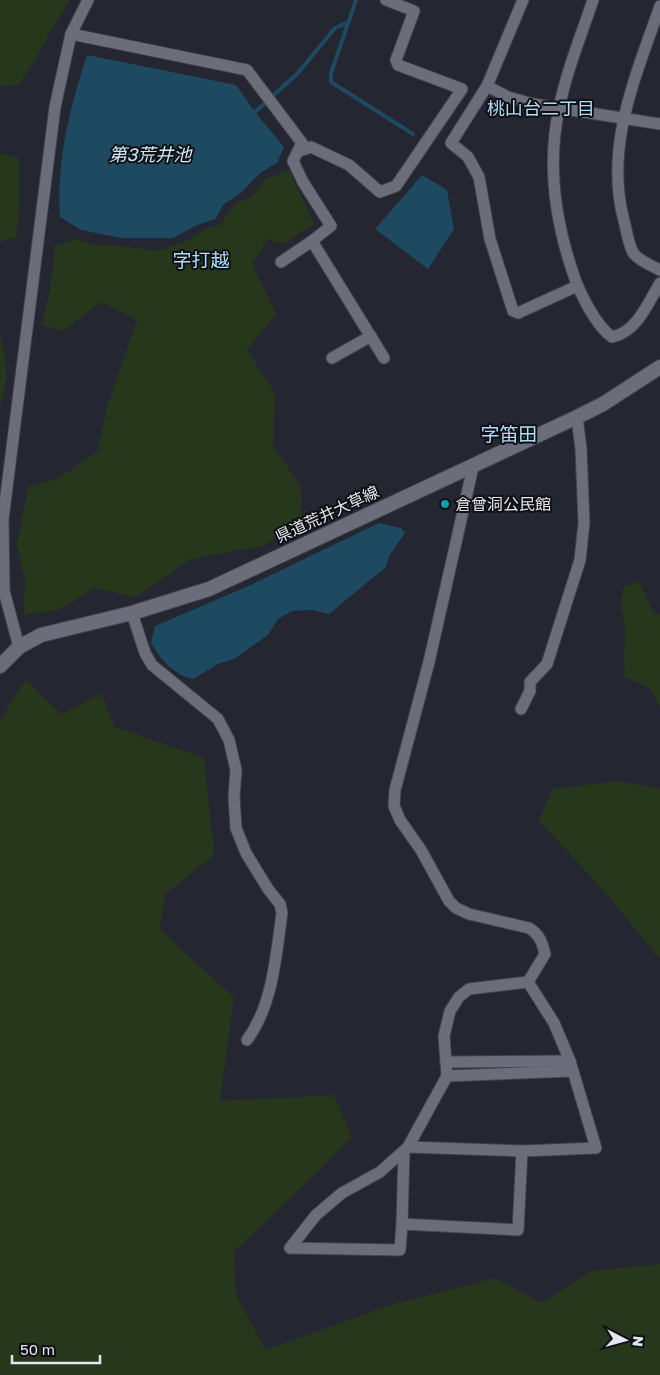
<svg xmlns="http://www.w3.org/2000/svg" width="660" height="1375" font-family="'Golos Text','Noto Sans JP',sans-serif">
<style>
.green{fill:#27371b}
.water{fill:#1d4a61}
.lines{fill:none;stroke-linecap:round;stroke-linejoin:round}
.stream{stroke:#1d4a61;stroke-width:4}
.minor-casing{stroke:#42434c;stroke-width:13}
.secondary-casing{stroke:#42434c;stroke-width:16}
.minor{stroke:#6b6e7a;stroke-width:11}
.secondary{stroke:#6b6e7a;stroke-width:14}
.culture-dot{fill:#0f9aa8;stroke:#0f1014;stroke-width:2}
.labels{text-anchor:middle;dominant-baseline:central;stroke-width:4;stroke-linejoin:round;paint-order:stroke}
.poi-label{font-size:16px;fill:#e5e7ee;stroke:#0f1014;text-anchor:start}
.street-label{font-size:16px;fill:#e5e7ee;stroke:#0f1014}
.neighbourhood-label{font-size:18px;fill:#b0dcf8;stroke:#0f1014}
.water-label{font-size:18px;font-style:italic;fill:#cde9f9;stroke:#0f1014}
.quarter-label{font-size:19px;fill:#b0dcf8;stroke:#0f1014}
</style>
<rect width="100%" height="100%" fill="#242631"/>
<g class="green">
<path d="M 0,0 L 70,0 C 51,28 38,57 19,85 L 0,86 Z"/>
<polygon points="0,154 19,158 19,214 16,237 0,242"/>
<polygon points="289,170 314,224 283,244 268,239 252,264 276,314 247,350 275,393 273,446 300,485 302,521 262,546 191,559 136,597 94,588 60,609 24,615 25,581 17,546 28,487 57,479 97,452 108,404 137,320 101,302 63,331 42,325 51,286 55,246 75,239 94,245 112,245 158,251 185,242 207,228 220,225 235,204 253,196 265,179"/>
<polygon points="0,331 7,374 0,410"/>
<polygon points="639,582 655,615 660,614 660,708 650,688 624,677 625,627 621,604 624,586"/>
<polygon points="26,679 61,715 101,693 115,727 204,758 214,855 165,894 160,928 179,948 234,997 220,1101 334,1095 352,1138 234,1252 236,1295 266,1350 390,1305 495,1278 542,1303 591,1271 660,1264 660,1375 0,1375 0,720"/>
<polygon points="619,781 660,789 660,959 599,885 539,821 552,789"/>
</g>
<g class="water">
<path d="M 87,55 L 236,85 L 255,112 L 284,147 L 277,163 L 260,173 L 242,192 L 224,204 L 215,219 L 197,225 L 173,238 L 121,238 L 81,230 L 60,217 C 56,162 70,107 87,55 Z"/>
<polygon points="422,175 447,190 454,229 428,269 375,229"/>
<path d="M 379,523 L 401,528 L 405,533 L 389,556 L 386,567 L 329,614 L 312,610 L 292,611 L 278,619 L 268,635 L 234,659 L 218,664 L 193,679 C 174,675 160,659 151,643 L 155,626 L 246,587 Z"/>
</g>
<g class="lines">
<g class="stream">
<polyline points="356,0 331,73 331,82 413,134"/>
<polyline points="255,112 298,73 335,28 349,22"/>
</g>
<defs>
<g id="minor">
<polyline points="523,0 487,86 451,143 468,157 479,177 490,239 513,311 518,313 577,286"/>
<path d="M 593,0 C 581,36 566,72 559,109 C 547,164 555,220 573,273 C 579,292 596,326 612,337 C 637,332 648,303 660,283"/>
<path d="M 660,6 C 636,76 604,146 624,221 C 627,231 628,245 634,254 C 640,261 652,266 660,270"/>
<polyline points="71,34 247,70 302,143 293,161 303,182 331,226 312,241 384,358"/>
<polyline points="487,86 508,97 533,104 660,124"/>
<polyline points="299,151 311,147 349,165 380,192 396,186 462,89 398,65 396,60 414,11 386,0"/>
<polyline points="281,262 312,241"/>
<polyline points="332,358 371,336"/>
<path d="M 473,467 L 429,662 L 395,790 L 394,806 L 400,820 L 421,850 L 449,901 L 456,908 L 469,914 L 529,928 C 540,935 542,942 545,954 L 528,982"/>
<path d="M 132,613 L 145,653 L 152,665 L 218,719 L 229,740 L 236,770 L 234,797 L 236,828 L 246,853 L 268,889 L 280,904 L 282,913 C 276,955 273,1005 247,1040"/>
<polyline points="19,647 4,591 3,519 55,107 71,34 88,0"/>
<polyline points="521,709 530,691 530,682 547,664 580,560 584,523 581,449 577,417"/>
<polyline points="446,1062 570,1061"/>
<polyline points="447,1076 573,1071"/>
<polyline points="408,1147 522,1151"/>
<polyline points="402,1224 404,1151"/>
<polyline points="290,1248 400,1250 402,1224 518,1230 522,1151 596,1148 570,1061 554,1023 528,982"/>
<polyline points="290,1248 316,1215 342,1193 380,1172 408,1147 447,1076 444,1036 450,1011 459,997 469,989 528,982"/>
</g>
<polyline id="secondary" points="0,666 19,647 41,635 132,613 209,589 577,417 603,404 660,367"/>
</defs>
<use href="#minor" class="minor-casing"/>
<use href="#secondary" class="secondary-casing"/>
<use href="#minor" class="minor"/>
<use href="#secondary" class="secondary"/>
</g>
<circle class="culture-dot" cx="445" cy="504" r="5"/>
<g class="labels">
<g class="poi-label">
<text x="455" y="504">倉曾洞公民館</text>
</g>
<g class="street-label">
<text transform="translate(327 514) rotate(-25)">県道荒井大草線</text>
</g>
<g class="neighbourhood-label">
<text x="541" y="108">桃山台二丁目</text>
</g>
<g class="water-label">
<text x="150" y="154">第3荒井池</text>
</g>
<g class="quarter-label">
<text x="201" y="259">字打越</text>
<text x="509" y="433">字笛田</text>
</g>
</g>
<g transform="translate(625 1340) rotate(96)" stroke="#0f1014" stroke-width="4" paint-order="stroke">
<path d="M0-4L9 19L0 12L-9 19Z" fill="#e5e7ee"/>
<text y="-8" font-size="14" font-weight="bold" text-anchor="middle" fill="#e5e7ee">N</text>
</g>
<path d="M12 1355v8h88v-8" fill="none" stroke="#e5e7ee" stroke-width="2.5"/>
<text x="20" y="1355" font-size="15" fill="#e5e7ee" stroke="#0f1014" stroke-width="4" paint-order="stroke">50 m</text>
</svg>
